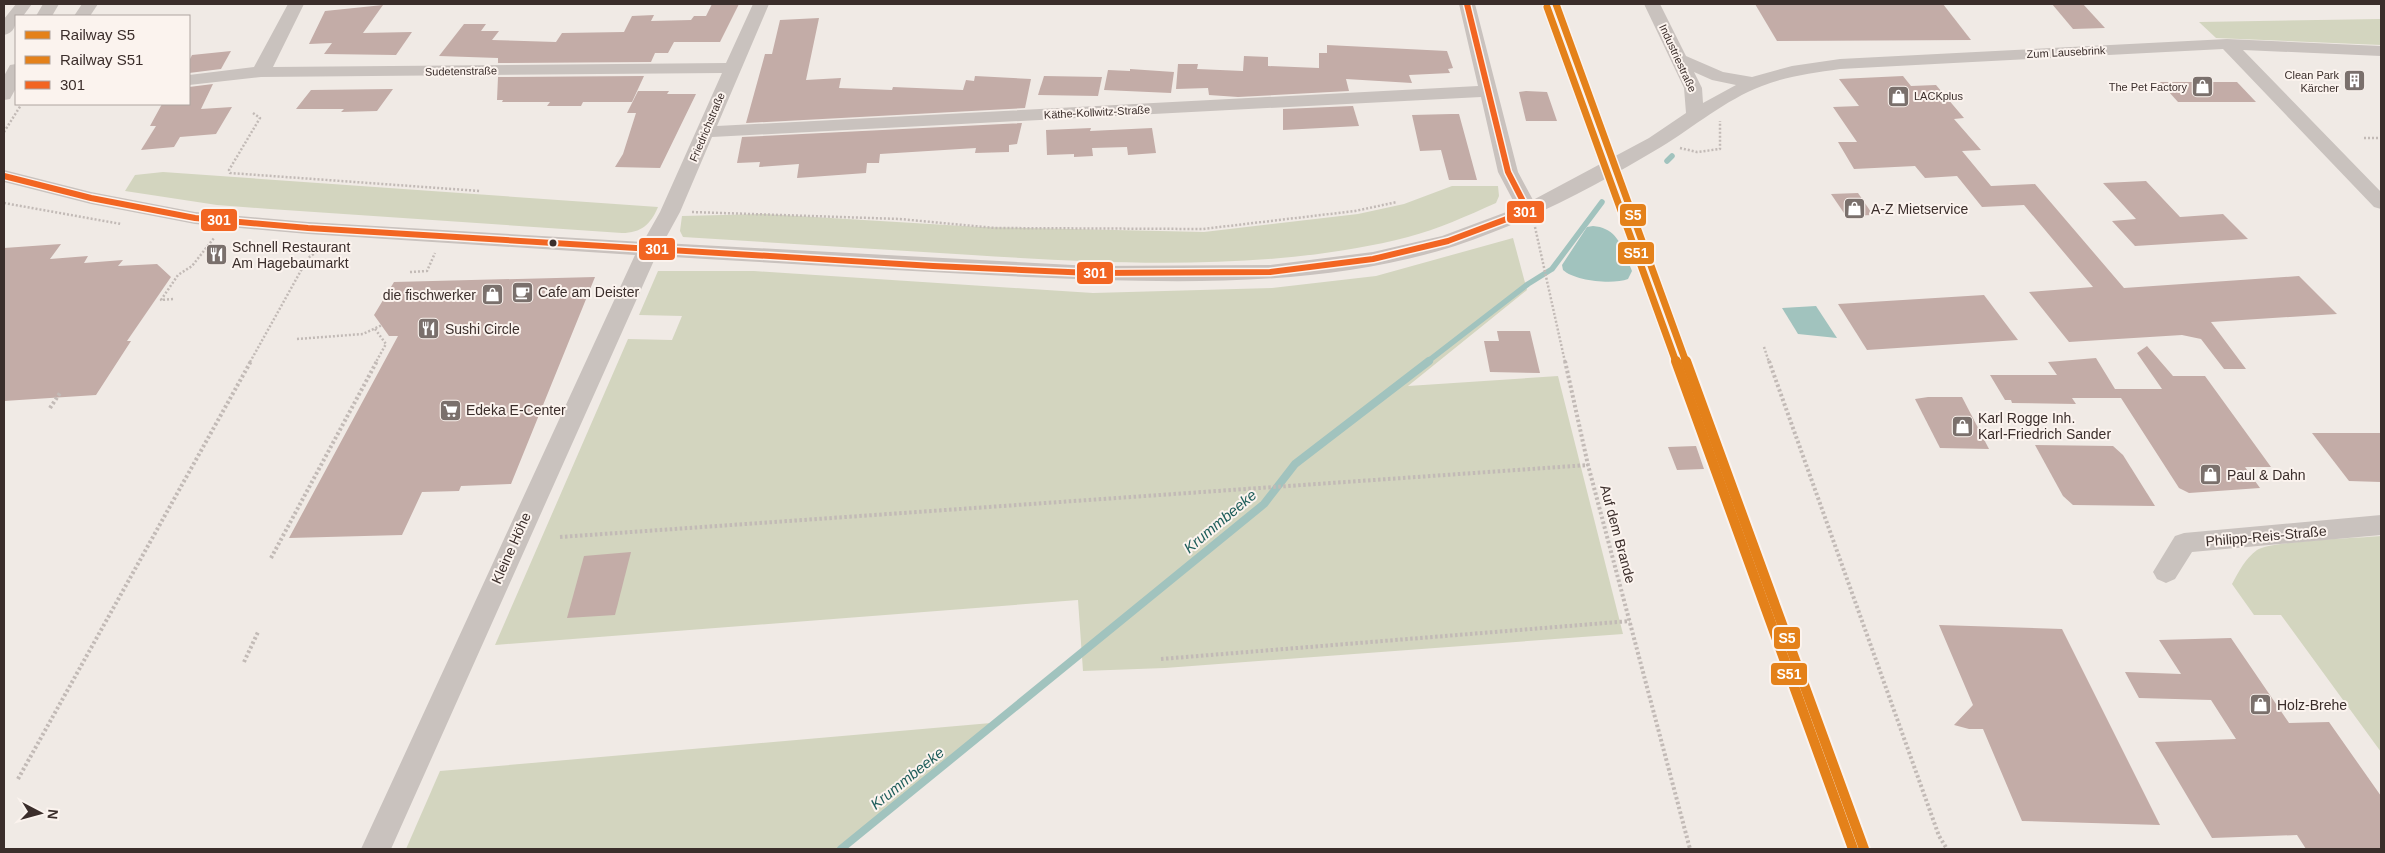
<svg xmlns="http://www.w3.org/2000/svg" width="2385" height="853" font-family="Arial,sans-serif">
<style>
.green{fill:#d3d5bf}
.water{fill:#a1c3be}
.lines{fill:none;stroke-linecap:round;stroke-linejoin:round}
.stream-far1{stroke:#a1c3be;stroke-width:5.5}
.stream{stroke:#a1c3be;stroke-width:8}
.building{fill:#c3aca7}
.path-far1{stroke:#c2bab6;stroke-width:2.5;stroke-dasharray:2 2;stroke-linecap:butt}
.path{stroke:#c2bab6;stroke-width:4;stroke-dasharray:2.5 2.5;stroke-linecap:butt}
.minor{fill:#c9c2be;fill-rule:evenodd}
.bus-1-casing{stroke:#fbf3ee;stroke-width:9}
.bus-1{stroke:#f26522;stroke-width:6}
.rail-1-far1-casing{stroke:#fbf3ee;stroke-width:10}
.rail-1-casing{stroke:#fbf3ee;stroke-width:14}
.rail-2-far1-casing{stroke:#fbf3ee;stroke-width:10}
.rail-2-casing{stroke:#fbf3ee;stroke-width:14}
.rail-1-far1{stroke:#e4811a;stroke-width:7}
.rail-1{stroke:#e4811a;stroke-width:10}
.rail-2-far1{stroke:#e4811a;stroke-width:7}
.rail-2{stroke:#e4811a;stroke-width:10}
.bus-dot{fill:#3b2e2b;stroke:#fbf3ee;stroke-width:2}
.labels{text-anchor:middle;dominant-baseline:central;stroke-width:4;stroke-linejoin:round;paint-order:stroke}
.far-street-label{font-size:11px;fill:#3b2e2b;stroke:#fbf3ee}
.far-poi-label{font-size:11px;fill:#3b2e2b;stroke:#fbf3ee;text-anchor:end}
.poi-label{font-size:14px;fill:#3b2e2b;stroke:#fbf3ee;text-anchor:start}
.street-label{font-size:14px;fill:#3b2e2b;stroke:#fbf3ee}
.water-label{font-size:15px;font-style:italic;fill:#1f5e5b;stroke:#fbf3ee}
.line-badge{stroke:#fbf3ee;stroke-width:2}
.badge-label{font-size:14px;text-anchor:middle;font-weight:bold;fill:#fff}
</style>
<rect width="100%" height="100%" fill="#f0eae5"/>
<g class="green">
<polygon points="2381,19 2381,45 2216,38 2199,22"/>
<path d="M 163,172 L 658,207 C 651,224 641,233 622,233 L 270,209 L 217,205 L 125,191 L 135,175 Z"/>
<path d="M 1452,186 L 1498,186 L 1499,196 L 1496,203 C 1467,216 1438,229 1408,237 C 1273,272 1110,264 972,255 C 875,249 779,243 683,237 L 680,231 L 682,216 L 764,214 L 980,227 L 1204,232 L 1358,214 L 1404,204 Z"/>
<polygon points="1513,238 1527,290 1408,386 1558,376 1623,634 1165,668 1083,671 1078,600 495,645 628,339 672,340 682,316 639,315 658,271 754,271 1093,293 1272,288 1376,276"/>
<path d="M 2381,536 L 2381,752 L 2281,615 L 2254,615 L 2232,584 C 2239,571 2245,559 2257,550 C 2270,541 2360,538 2381,536 Z"/>
<polygon points="991,723 838,849 406,849 440,771"/>
</g>
<g class="water">
<path d="M 1593,226 C 1619,228 1623,250 1632,271 L 1628,279 C 1613,285 1575,281 1563,270 L 1562,265 L 1587,227 Z"/>
<polygon points="1816,306 1837,338 1798,334 1782,308"/>
</g>
<g class="lines">
<g class="stream-far1">
<polyline points="1667,161 1672,156"/>
<polyline points="1427,362 1528,284 1552,269 1602,202"/>
</g>
<polyline class="stream" points="841,849 1264,504 1295,464 1429,361"/>
</g>
<g class="building">
<polygon points="712,4 739,4 720,42 674,42 668,53 655,53 651,62 498,63 498,58 439,56 464,24 486,24 481,31 499,31 492,40 556,42 562,33 624,32 632,16 654,15 651,21 691,20 694,16 706,16"/>
<polygon points="1755,4 1943,4 1971,40 1777,41"/>
<polygon points="2052,4 2083,4 2105,28 2073,29"/>
<polygon points="383,5 363,33 412,32 396,55 324,54 332,43 309,44 325,11"/>
<polygon points="819,18 806,80 841,78 839,88 892,90 893,87 963,90 966,80 974,81 975,76 1031,79 1025,108 746,123 765,54 772,54 780,20"/>
<polygon points="1327,45 1447,51 1453,68 1448,69 1450,73 1409,75 1412,83 1346,79 1349,91 1238,97 1209,95 1208,88 1176,89 1178,64 1198,64 1197,69 1243,71 1244,56 1268,57 1268,66 1319,68 1319,53 1327,53"/>
<polygon points="231,51 221,69 189,73 189,61 192,55"/>
<polygon points="1130,69 1174,72 1171,93 1104,90 1108,70 1130,71"/>
<polygon points="644,76 632,102 583,102 581,106 547,106 550,102 502,102 503,100 497,100 498,77"/>
<polygon points="1044,76 1102,77 1098,96 1038,95"/>
<polygon points="1903,76 1911,86 1936,85 1964,118 1954,119 1981,150 1962,151 1991,186 2035,184 2124,288 2299,276 2337,314 2211,322 2246,369 2224,369 2201,339 2182,335 2069,342 2029,292 2093,287 2024,205 1982,207 1957,176 1925,178 1915,166 1854,169 1838,142 1857,142 1833,107 1859,106 1839,79"/>
<polygon points="2160,82 2237,82 2256,102 2178,102"/>
<polygon points="213,84 201,109 232,107 216,134 180,137 174,147 141,150 156,126 150,126 162,104 189,104 189,87"/>
<polygon points="393,89 377,111 341,112 344,109 296,109 311,90"/>
<polygon points="638,91 669,91 667,94 696,94 660,168 615,167 623,154 636,113 627,113"/>
<polygon points="1526,91 1547,92 1557,121 1526,121 1519,92"/>
<polygon points="1353,106 1359,126 1283,130 1283,109"/>
<polygon points="1451,114 1459,114 1477,180 1449,180 1441,150 1420,151 1412,115"/>
<polygon points="1022,123 1017,144 1009,145 1009,152 975,153 976,148 880,154 879,163 867,163 866,173 797,178 799,164 759,167 760,162 737,163 742,137"/>
<polygon points="1091,128 1090,131 1152,128 1156,153 1128,155 1127,147 1092,148 1093,156 1074,157 1074,154 1047,155 1046,130"/>
<polygon points="2146,181 2180,217 2223,214 2248,239 2135,246 2112,221 2136,219 2103,183"/>
<polygon points="1858,193 1873,215 1846,216 1831,194"/>
<polygon points="61,244 50,259 88,256 84,263 123,260 118,266 157,264 171,277 127,341 131,341 96,395 4,401 4,248"/>
<polygon points="595,277 511,484 461,486 459,491 422,492 402,535 289,538 398,336 389,336 374,315 394,282"/>
<polygon points="1984,295 2018,340 1867,350 1838,304"/>
<polygon points="1497,331 1530,331 1540,373 1490,372 1484,341 1499,341"/>
<polygon points="2147,346 2173,376 2205,376 2271,467 2245,467 2260,488 2189,493 2179,488 2121,398 2072,398 2076,404 2012,403 2011,400 2005,400 1990,375 2057,375 2048,362 2096,358 2115,389 2162,389 2137,353"/>
<polygon points="1928,397 1962,397 1989,449 1940,448 1915,399"/>
<polygon points="2312,433 2381,433 2381,482 2349,481"/>
<polygon points="2035,445 2113,446 2123,455 2155,506 2073,505 2063,496"/>
<polygon points="1696,446 1704,469 1677,470 1668,447"/>
<polygon points="631,552 615,615 567,618 584,556"/>
<polygon points="1939,625 2062,629 2160,825 2022,821 1983,729 1969,729 1954,725 1973,705"/>
<polygon points="2231,638 2289,723 2329,722 2381,796 2381,849 2306,849 2297,835 2212,838 2155,742 2236,739 2211,700 2139,698 2125,672 2181,674 2159,640"/>
</g>
<g class="lines">
<g class="path-far1">
<polyline points="253,113 260,118 229,170 230,173 480,191"/>
<polyline points="4,132 21,105"/>
<polyline points="2364,138 2381,138"/>
<polyline points="1680,148 1697,152 1720,149 1720,121"/>
<polyline points="4,203 121,224"/>
<polyline points="692,212 900,219 995,228 1203,229 1355,211 1397,202"/>
<polyline points="1535,227 1565,362"/>
<polyline points="410,272 427,271 435,253"/>
<polyline points="173,299 161,300 178,275 192,266 214,238"/>
<polyline points="375,329 386,344 376,362"/>
<polyline points="297,339 363,334 382,325"/>
<polyline points="1764,347 1769,362"/>
<polyline points="250,362 308,258 324,247"/>
</g>
<g class="path">
<polyline points="1565,361 1588,465 1690,849"/>
<polyline points="1769,361 1939,836 1947,849"/>
<polyline points="50,408 60,393"/>
<polyline points="560,537 1588,465"/>
<polyline points="271,558 377,361"/>
<polyline points="1161,659 1630,621"/>
<polyline points="244,662 258,632"/>
<polyline points="18,779 251,361"/>
</g>
<g class="minor">
<path d="M 16,4 L 32,4 L 23,16 L 16,16 C 16,26 14,33 4,35 L 4,19 Z"/>
<polygon points="43,4 59,4 52,16 36,16"/>
<polygon points="82,4 98,4 90,16 74,16"/>
<path d="M 288,4 L 304,4 L 273,67 L 726,63 L 753,4 L 769,4 L 717,126 L 1478,86 L 1459,4 L 1475,4 L 1518,172 L 1533,200 L 1649,138 L 1686,113 L 1684,88 L 1644,4 L 1660,4 L 1686,56 L 1723,72 L 1752,77 L 1792,66 L 1840,59 L 2227,39 L 2381,46 L 2381,56 L 2243,50 L 2381,192 L 2381,209 L 2374,207 L 2223,49 L 1840,69 C 1813,73 1787,76 1762,86 C 1725,100 1694,127 1661,147 C 1596,186 1528,222 1455,246 C 1320,289 1167,283 1026,277 C 902,271 779,263 656,256 L 391,849 L 361,849 L 635,255 L 308,234 L 195,224 L 91,204 L 4,182 L 4,170 L 91,192 L 195,212 L 308,222 L 643,242 L 660,212 L 722,73 L 261,77 L 189,85 L 189,75 L 254,67 ZM 1694,72 L 1712,80 L 1736,85 L 1703,103 L 1702,88 ZM 1481,97 L 1498,172 L 1517,208 L 1442,236 L 1373,252 L 1270,265 L 1091,266 L 663,243 L 680,212 L 712,137 Z"/>
<polygon points="16,64 16,88 10,99 4,100 4,76 10,65"/>
<polygon points="2381,515 2381,535 2192,552 2175,579 2166,583 2157,579 2153,572 2175,536 2184,533"/>
</g>
<defs>
<polyline id="bus-1" points="4,176 91,198 195,218 308,228 933,266 1091,273 1270,272 1373,259 1448,241 1528,211 1508,172 1467,4"/>
</defs>
<use href="#bus-1" class="bus-1-casing"/>
<use href="#bus-1" class="bus-1"/>
<defs>
<polyline id="rail-1-far1" points="1556,4 1686,362"/>
<polyline id="rail-1" points="1686,361 1864,849"/>
<polyline id="rail-2-far1" points="1547,7 1676,362"/>
<polyline id="rail-2" points="1676,361 1853,849"/>
</defs>
<use href="#rail-1-far1" class="rail-1-far1-casing"/>
<use href="#rail-1" class="rail-1-casing"/>
<use href="#rail-2-far1" class="rail-2-far1-casing"/>
<use href="#rail-2" class="rail-2-casing"/>
<use href="#rail-1-far1" class="rail-1-far1"/>
<use href="#rail-1" class="rail-1"/>
<use href="#rail-2-far1" class="rail-2-far1"/>
<use href="#rail-2" class="rail-2"/>
</g>
<defs>
<symbol id="building-square" viewBox="-11 -11 22 22"><rect x="-9" y="-9" width="18" height="18" rx="4" fill="#7a706c" stroke="#fbf3ee"/><path d="M-4-6H4V6H1V3H-1V6H-4ZM-2.5-4.3h1.7v1.8h-1.7ZM.8-4.3h1.7v1.8H.8ZM-2.5-1h1.7V.8h-1.7ZM.8-1h1.7V.8H.8Z" fill="#fff"/></symbol>
<symbol id="shop-square" viewBox="-11 -11 22 22"><rect x="-9" y="-9" width="18" height="18" rx="4" fill="#7a706c" stroke="#fbf3ee"/><path d="M-5-2.5h2.3a2.7 3.5 0 0 1 5.4 0H5L5.5 6h-11ZM-1.5-2.5h3a1.5 2.3 0 0 0-3 0Z" fill="#fff"/></symbol>
<symbol id="restaurant-square" viewBox="-11 -11 22 22"><rect x="-9" y="-9" width="18" height="18" rx="4" fill="#7a706c" stroke="#fbf3ee"/><path d="M-5-6h1v4h1v-4h1v4h1v-4h1v5L-1.5 .5V6h-2V.5L-5-1ZM5-6V6H3V1.5H1.5Q1.5-4 5-6Z" fill="#fff"/></symbol>
<symbol id="cafe-square" viewBox="-11 -11 22 22"><rect x="-9" y="-9" width="18" height="18" rx="4" fill="#7a706c" stroke="#fbf3ee"/><path d="M-5.5-4.5H6V0H3Q3 3.5 0 3.5H-2.5Q-5.5 3.5-5.5 0ZM3-3.2v2h1.7v-2ZM-6 4.5H4V6H-6Z" fill="#fff"/></symbol>
<symbol id="supermarket-square" viewBox="-11 -11 22 22"><rect x="-9" y="-9" width="18" height="18" rx="4" fill="#7a706c" stroke="#fbf3ee"/><path d="M-6-5.5h2.5l.6 2H6L4.5 2H-2.5L-4.4-4H-6ZM-1.5 3.2a1.3 1.3 0 1 0 .1 0ZM3 3.2a1.3 1.3 0 1 0 .1 0Z" fill="#fff"/></symbol>
</defs>
<g fill-rule="evenodd">
<use href="#building-square" x="2342" y="68" width="25" height="25"/>
<use href="#shop-square" x="2190" y="74" width="25" height="25"/>
<use href="#shop-square" x="1886" y="84" width="25" height="25"/>
<use href="#shop-square" x="1842" y="196" width="25" height="25"/>
<use href="#restaurant-square" x="204" y="242" width="25" height="25"/>
<use href="#cafe-square" x="510" y="280" width="25" height="25"/>
<use href="#shop-square" x="480" y="282" width="25" height="25"/>
<use href="#restaurant-square" x="416" y="316" width="25" height="25"/>
<use href="#supermarket-square" x="438" y="398" width="25" height="25"/>
<use href="#shop-square" x="1950" y="414" width="25" height="25"/>
<use href="#shop-square" x="2198" y="462" width="25" height="25"/>
<use href="#shop-square" x="2248" y="692" width="25" height="25"/>
</g>
<circle class="bus-dot" cx="553" cy="243" r="4.5"/>
<g class="labels">
<g class="far-street-label">
<text transform="translate(2066 52) rotate(-3)">Zum Lausebrink</text>
<text transform="translate(1678 58) rotate(65)">Industriestraße</text>
<text transform="translate(461 71) rotate(-1)">Sudetenstraße</text>
<text transform="translate(1097 112) rotate(-3)">Käthe-Kollwitz-Straße</text>
<text transform="translate(707 127) rotate(-67)">Friedrichstraße</text>
</g>
<g class="far-poi-label">
<text x="2339" y="75">Clean Park<tspan x="2339" dy="13">Kärcher</tspan></text>
<text x="2187" y="87">The Pet Factory</text>
<text x="1914" y="96" text-anchor="start">LACKplus</text>
</g>
<g class="poi-label">
<text x="1871" y="209">A-Z Mietservice</text>
<text x="232" y="247">Schnell Restaurant<tspan x="232" dy="16">Am Hagebaumarkt</tspan></text>
<text x="538" y="292">Cafe am Deister</text>
<text x="476" y="295" text-anchor="end">die fischwerker</text>
<text x="445" y="329">Sushi Circle</text>
<text x="466" y="410">Edeka E-Center</text>
<text x="1978" y="418">Karl Rogge Inh.<tspan x="1978" dy="16">Karl-Friedrich Sander</tspan></text>
<text x="2227" y="475">Paul &amp; Dahn</text>
<text x="2277" y="705">Holz-Brehe</text>
</g>
<g class="street-label">
<text transform="translate(1618 534) rotate(75)">Auf dem Brande</text>
<text transform="translate(2266 536) rotate(-5)">Philipp-Reis-Straße</text>
<text transform="translate(511 548) rotate(-66)">Kleine Höhe</text>
</g>
<g class="water-label">
<text transform="translate(1220 521) rotate(-40)">Krummbeeke</text>
<text transform="translate(907 778) rotate(-39)">Krummbeeke</text>
</g>
</g>
<g class="line-badge">
<rect x="1506" y="200" width="39" height="24" rx="5" fill="#f26522"/>
<rect x="1619" y="203" width="28" height="24" rx="5" fill="#e4811a"/>
<rect x="200" y="208" width="38" height="24" rx="5" fill="#f26522"/>
<rect x="638" y="237" width="38" height="24" rx="5" fill="#f26522"/>
<rect x="1617" y="241" width="38" height="24" rx="5" fill="#e4811a"/>
<rect x="1076" y="261" width="38" height="24" rx="5" fill="#f26522"/>
<rect x="1773" y="626" width="28" height="24" rx="5" fill="#e4811a"/>
<rect x="1770" y="662" width="38" height="24" rx="5" fill="#e4811a"/>
</g>
<g class="badge-label">
<text x="1525" y="217">301</text>
<text x="1633" y="220">S5</text>
<text x="219" y="225">301</text>
<text x="657" y="254">301</text>
<text x="1636" y="258">S51</text>
<text x="1095" y="278">301</text>
<text x="1787" y="643">S5</text>
<text x="1789" y="679">S51</text>
</g>
<rect width="2385" height="853" fill="none" stroke="#3b2e2b" stroke-width="10"/>
<rect x="15" y="15" width="175" height="90" fill="#fbf3ee" stroke="#aea4a0"/>
<rect x="25" y="31" width="25" height="8" fill="#e4811a" stroke="#aea4a0"/>
<text x="60" y="40" font-size="15" fill="#3b2e2b">Railway S5</text>
<rect x="25" y="56" width="25" height="8" fill="#e4811a" stroke="#aea4a0"/>
<text x="60" y="65" font-size="15" fill="#3b2e2b">Railway S51</text>
<rect x="25" y="81" width="25" height="8" fill="#f26522" stroke="#aea4a0"/>
<text x="60" y="90" font-size="15" fill="#3b2e2b">301</text>
<g transform="translate(40 813) rotate(96)" stroke="#fbf3ee" stroke-width="4" paint-order="stroke">
<path d="M0-4L9 19L0 12L-9 19Z" fill="#3b2e2b"/>
<text y="-8" font-size="14" font-weight="bold" text-anchor="middle" fill="#3b2e2b">N</text>
</g>
</svg>
